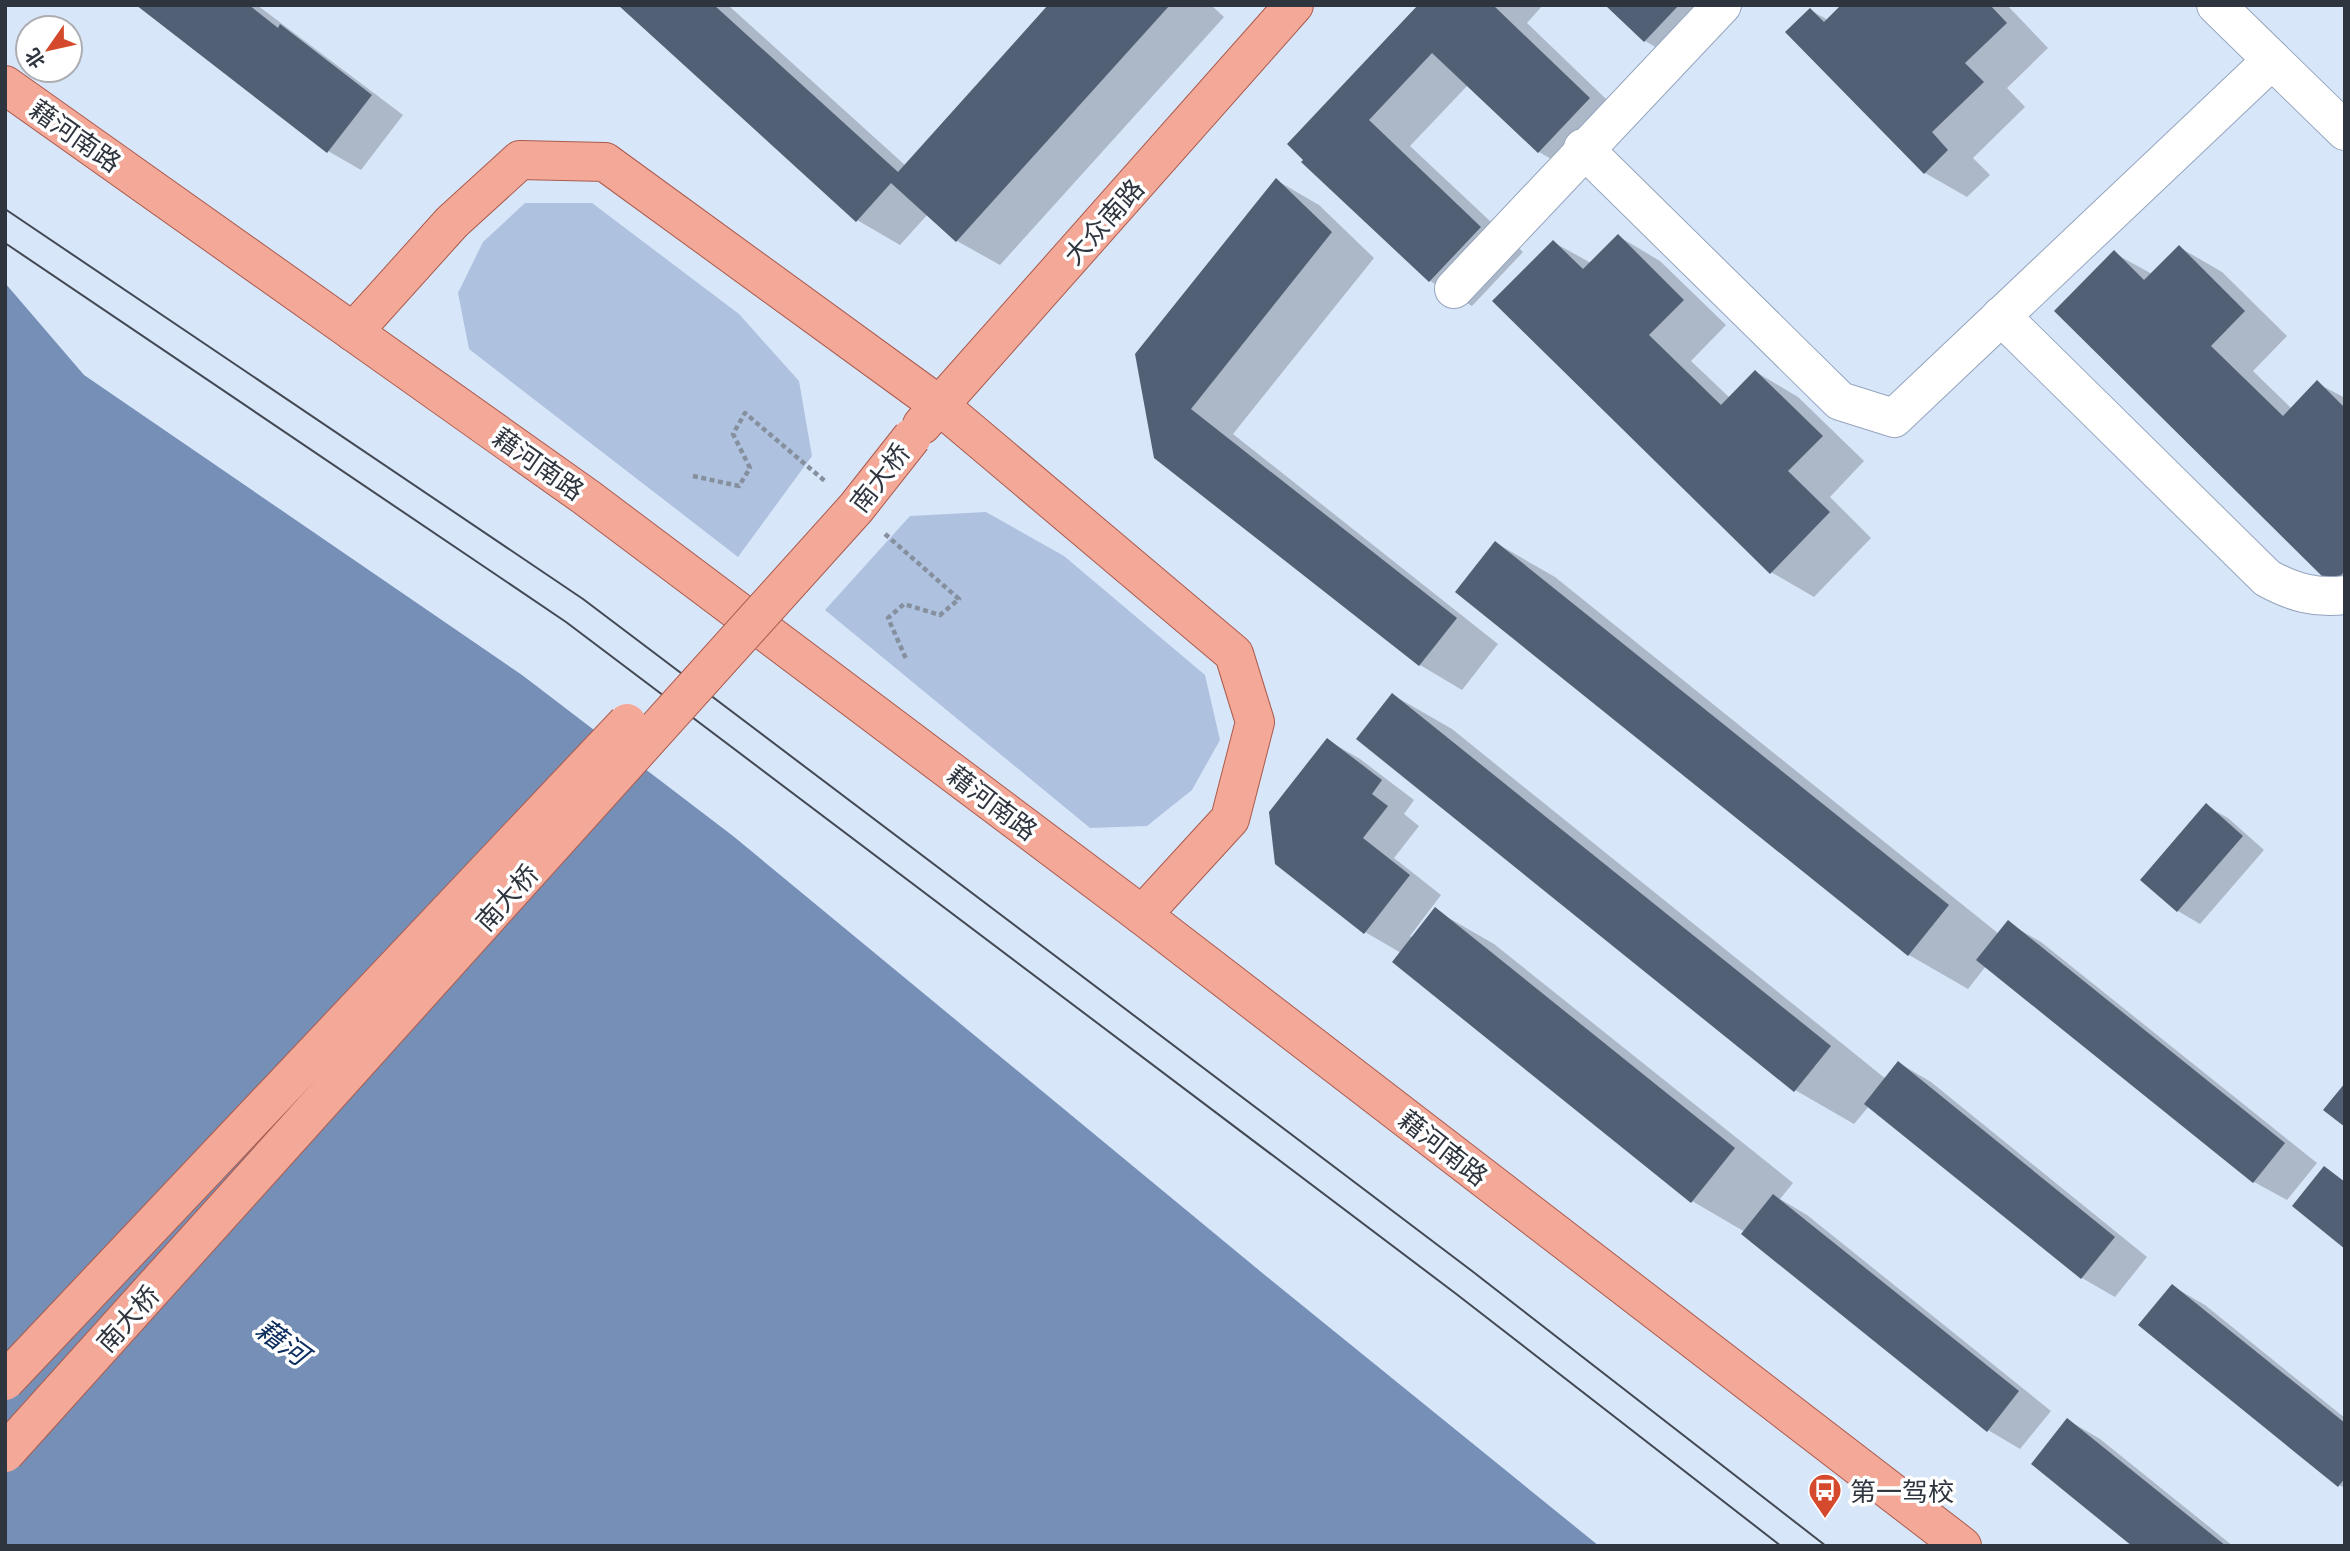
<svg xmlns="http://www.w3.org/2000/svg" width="2350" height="1551" font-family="Commissioner,'Noto Sans SC',sans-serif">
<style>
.green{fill:#aec1de}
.water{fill:#768fb6}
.shadow{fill:#0003}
.building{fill:#526076}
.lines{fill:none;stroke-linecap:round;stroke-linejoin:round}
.minor-casing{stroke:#95a5bd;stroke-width:40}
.major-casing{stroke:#aa5b4d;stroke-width:40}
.path{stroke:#858f9e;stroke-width:4.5;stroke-dasharray:5 3.5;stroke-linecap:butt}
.minor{stroke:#fff;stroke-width:38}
.major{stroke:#f4a998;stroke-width:38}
.tram{stroke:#424954;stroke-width:2}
.major-bridge-casing{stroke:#aa5b4d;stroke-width:40;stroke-linecap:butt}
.major-bridge{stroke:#f4a998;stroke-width:38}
.labels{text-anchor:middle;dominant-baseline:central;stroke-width:7;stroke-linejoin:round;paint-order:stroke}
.street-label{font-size:26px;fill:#2f353f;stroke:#fff}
.poi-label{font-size:26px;fill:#2f353f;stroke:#fff;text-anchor:start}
.water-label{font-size:28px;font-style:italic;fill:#0e2e60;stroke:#fff}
</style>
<rect width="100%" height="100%" fill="#d8e6fa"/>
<g class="green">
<polygon points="525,203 592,203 739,314 799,381 812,456 738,557 469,349 458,293 483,242"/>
<polygon points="986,512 1064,556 1205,675 1220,740 1192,790 1147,826 1090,828 825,610 910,516"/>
</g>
<polygon class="water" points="5,283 84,375 522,675 733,836 1266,1276 1599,1546 5,1546"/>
<g class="shadow">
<polygon points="139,5 257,5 403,115 361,170 328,151"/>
<polygon points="621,5 728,5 906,166 1051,5 1211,5 1224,17 1000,265 957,241 928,214 900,245 857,220"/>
<polygon points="1420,5 1543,5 1527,23 1632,124 1581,176 1539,152 1468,85 1410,146 1523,252 1472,306 1430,281 1304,162"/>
<polygon points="1607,5 1731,5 1687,65 1645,41"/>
<polygon points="1844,5 2007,5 2048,48 2007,88 2025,107 1973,158 1990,175 1967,197 1925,173 1810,10 1828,20"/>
<polygon points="1276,180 1319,205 1374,258 1233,434 1498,644 1462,690 1420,665 1156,457"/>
<polygon points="1618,236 1660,261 1726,325 1691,361 1730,398 1756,372 1798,397 1864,461 1830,497 1871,538 1814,597 1771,572 1553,242 1591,263"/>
<polygon points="2179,247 2222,272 2287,336 2253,371 2292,409 2317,383 2345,398 2345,590 2114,253 2152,274"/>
<polygon points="1496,543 1555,577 1999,934 2008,923 2041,942 2317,1163 2287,1200 2254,1182 1986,966 1968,989 1909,955"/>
<polygon points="1393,695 1452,729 1886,1079 1899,1063 1931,1082 2147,1257 2115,1297 2082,1278 1869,1106 1854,1124 1795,1090"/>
<polygon points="1327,740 1360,759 1414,800 1404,814 1419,826 1394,858 1441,895 1410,936 1413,938 1435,910 1494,944 1793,1183 1780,1199 1807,1215 2051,1411 2020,1449 1988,1430 1745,1232 1692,1201 1401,953 1365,932 1276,863"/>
<polygon points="2206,806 2228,818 2264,850 2200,924 2178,911 2142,880"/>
<polygon points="2172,1286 2205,1305 2345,1418 2345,1488 2339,1485"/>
<polygon points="2068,1420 2100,1439 2233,1546 2135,1546"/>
</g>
<g class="building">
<polygon points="136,5 249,5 278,28 280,24 372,95 327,153"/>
<polygon points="618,5 714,5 898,172 1048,5 1170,5 956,242 891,183 856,222"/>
<polygon points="1418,5 1493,5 1590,98 1538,153 1432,53 1369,120 1481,227 1429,282 1301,162 1303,160 1287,144"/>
<polygon points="1605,5 1679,5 1644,42"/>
<polygon points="1841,5 1990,5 2007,23 1965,63 1984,82 1932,132 1948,150 1924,174 1785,32 1810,8 1824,22"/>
<polygon points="1276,178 1332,232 1191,409 1457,618 1419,666 1154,458 1135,354"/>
<polygon points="1618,234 1684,300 1649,335 1721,405 1755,370 1823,436 1788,471 1830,512 1770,574 1492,301 1553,240 1583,269"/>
<polygon points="2179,245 2245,311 2211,346 2283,416 2317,380 2345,408 2345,571 2331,585 2054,311 2114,250 2144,280"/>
<polygon points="1495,541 1949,905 1908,956 1455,592"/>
<polygon points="1392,693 1831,1046 1794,1092 1356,739"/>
<polygon points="1327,738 1382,780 1372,794 1388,806 1363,838 1410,875 1364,934 1275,864 1269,812"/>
<polygon points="2206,803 2243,836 2177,912 2140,880"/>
<polygon points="1435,907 1735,1148 1691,1203 1392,962"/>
<polygon points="2008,920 2285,1143 2253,1183 1976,960"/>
<polygon points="1898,1061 2115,1237 2081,1279 1864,1104"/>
<polygon points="2345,1083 2345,1127 2323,1110"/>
<polygon points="2324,1166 2345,1182 2345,1249 2292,1206"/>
<polygon points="1773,1194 2019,1391 1987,1432 1741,1234"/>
<polygon points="2172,1284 2345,1423 2345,1478 2338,1487 2138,1325"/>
<polygon points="2067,1418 2226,1546 2132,1546 2031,1464"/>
</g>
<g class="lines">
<defs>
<g id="minor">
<polyline points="2216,5 2345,131"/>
<polyline points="1583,148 1840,401 1894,418 2272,60"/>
<polyline points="1454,289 1722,5"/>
<path d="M 2001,316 L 2267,578 C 2292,592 2316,599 2345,595"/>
</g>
<g id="major">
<polyline points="5,85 586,497 1142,915 1962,1546"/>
<polyline points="353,332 452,222 520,160 605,162 939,405 1234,654 1255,722 1230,819 1142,915"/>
<polyline points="922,425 1294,5"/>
</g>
</defs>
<use href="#minor" class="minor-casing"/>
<use href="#major" class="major-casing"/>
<g class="path">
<polyline points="693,476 739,486 750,468 733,434 745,413 826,482"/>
<polyline points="885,534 959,599 940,615 904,604 888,618 907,661"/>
</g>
<use href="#minor" class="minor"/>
<use href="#major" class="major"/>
<g class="tram">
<polyline points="5,209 583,599 1472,1271 1826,1546"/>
<polyline points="5,243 566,622 1455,1293 1781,1546"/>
</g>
<defs>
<g id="major-bridge">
<polyline points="5,1381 627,723"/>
<polyline points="5,1453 856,508 912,437"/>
</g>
</defs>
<use href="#major-bridge" class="major-bridge-casing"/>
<use href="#major-bridge" class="major-bridge"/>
</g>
<defs>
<symbol id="bus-pin" viewBox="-11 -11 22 30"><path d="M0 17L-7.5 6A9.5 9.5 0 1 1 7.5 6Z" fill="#d54a2c" stroke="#fff"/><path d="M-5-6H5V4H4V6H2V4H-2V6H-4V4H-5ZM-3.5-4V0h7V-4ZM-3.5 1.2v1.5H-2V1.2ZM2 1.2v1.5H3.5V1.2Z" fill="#fff"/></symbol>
</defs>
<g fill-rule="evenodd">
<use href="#bus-pin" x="1806" y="1471" width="38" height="52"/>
</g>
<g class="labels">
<g class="street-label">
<text transform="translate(76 135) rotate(35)">藉河南路</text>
<text transform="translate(1103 221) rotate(-48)">大众南路</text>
<text transform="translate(539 463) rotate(35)">藉河南路</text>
<text transform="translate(879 477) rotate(-52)">南大桥</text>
<text transform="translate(993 802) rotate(37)">藉河南路</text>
<text transform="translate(506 897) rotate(-48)">南大桥</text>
<text transform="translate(1444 1147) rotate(38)">藉河南路</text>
<text transform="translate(127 1318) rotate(-48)">南大桥</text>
</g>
<g class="poi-label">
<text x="1850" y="1490">第一驾校</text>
</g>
<g class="water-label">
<text transform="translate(283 1341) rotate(36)">藉河</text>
</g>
</g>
<rect width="2350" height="1551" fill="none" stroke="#2f353f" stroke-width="14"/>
<g transform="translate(49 49) rotate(236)"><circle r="33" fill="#ffffff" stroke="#acaeb2" stroke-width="2"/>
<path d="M0-5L12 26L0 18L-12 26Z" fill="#d54a2c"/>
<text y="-10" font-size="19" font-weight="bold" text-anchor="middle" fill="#2f353f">北</text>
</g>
</svg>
